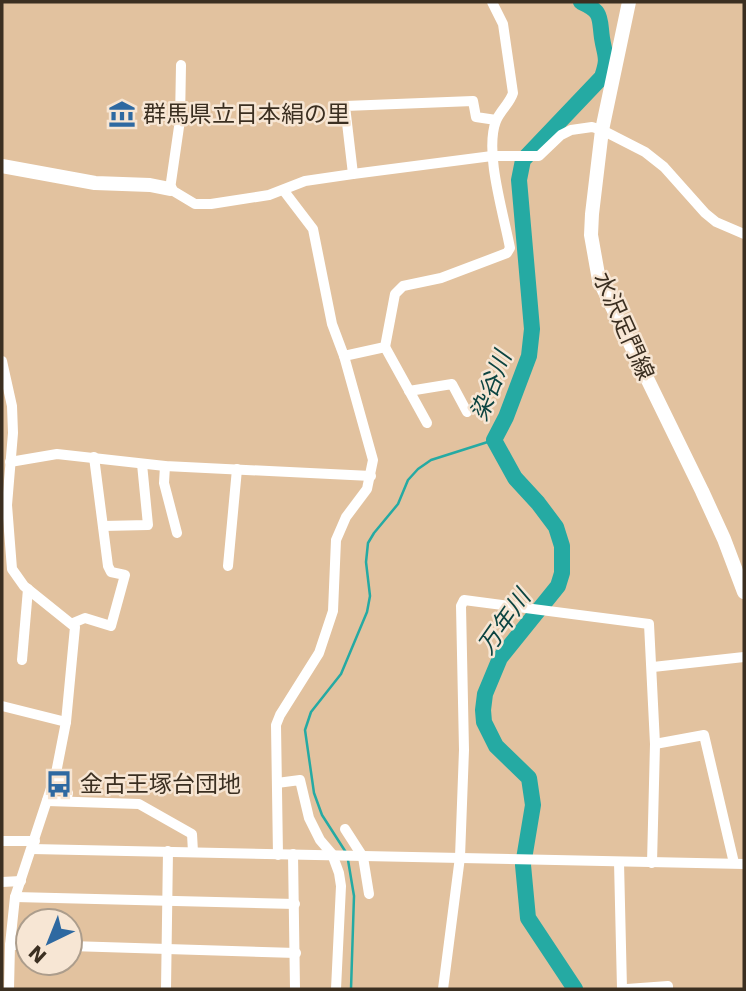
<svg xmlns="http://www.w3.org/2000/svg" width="746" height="991" font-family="'DejaVu Sans','Noto Sans JP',sans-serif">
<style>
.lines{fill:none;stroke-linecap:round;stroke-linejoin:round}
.stream{stroke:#25aaa3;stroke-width:2.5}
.river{stroke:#25aaa3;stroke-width:16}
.street{stroke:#fff;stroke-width:10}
.secondary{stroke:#fff;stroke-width:14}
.labels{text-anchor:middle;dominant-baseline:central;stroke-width:5;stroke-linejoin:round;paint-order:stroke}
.poi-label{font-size:23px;fill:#3b2f21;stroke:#f7e6d4;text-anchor:start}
.street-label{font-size:23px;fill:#3b2f21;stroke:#f7e6d4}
.water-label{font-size:24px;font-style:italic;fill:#0c4441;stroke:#f7e6d4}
</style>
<rect width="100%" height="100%" fill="#e2c29f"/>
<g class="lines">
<g class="stream">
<polyline points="347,854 322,815 314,793 305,730 311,712 341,674 367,612 370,596 366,562 368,543 374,533 398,504 408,480 418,469 431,460 494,440"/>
<polyline points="348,860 354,896 351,989"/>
</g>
<path class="river" d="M 575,989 L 528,918 L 523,865 L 533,805 L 529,778 L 496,746 L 484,722 L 483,710 L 485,694 L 500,658 L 558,586 L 562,573 L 562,546 L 556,527 L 538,503 L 515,478 L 494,440 L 506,417 L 529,356 L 532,329 L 519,180 L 523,160 L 602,77 C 609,57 605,57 602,38 C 599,17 603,12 581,2"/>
<g class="street">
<polyline points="181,65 180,120 170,189 195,204 211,204 269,195 305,181 353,174 492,156 539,156 561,135 571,130 592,127 602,130 645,152 664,167 705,213 716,222 744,234"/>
<polyline points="353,174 345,106 473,101 476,117 496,120"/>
<polyline points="284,191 313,229 332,324 344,356"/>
<polyline points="385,347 427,423"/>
<polyline points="2,361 12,406 13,433 7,505 12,569 24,586 75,627 66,722 56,773 15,897 10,945 9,989"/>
<polyline points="409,391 452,384 467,412"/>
<polyline points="10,462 57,454 165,466 371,476"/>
<polyline points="165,466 164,483 177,533"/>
<polyline points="103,526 148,525 142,464"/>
<polyline points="228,566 237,469"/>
<polyline points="73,623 85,618 111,626 125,575 111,572 108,566 94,457"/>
<polyline points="22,660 28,589"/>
<polyline points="653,667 744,657"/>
<polyline points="2,706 66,722"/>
<polyline points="655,744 704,735 734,863"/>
<polyline points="56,773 68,793 66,801"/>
<polyline points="277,783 300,780 309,818 320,840 332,854 339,873 341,886 336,989"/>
<polyline points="47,801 139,804 192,834 193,852"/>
<polyline points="345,829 363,857 369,894"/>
<polyline points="2,841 35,841"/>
<polyline points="32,849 744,864"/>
<polyline points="293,854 295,989"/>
<path d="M 278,855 L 276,725 L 280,715 L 319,653 L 333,611 L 336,540 L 346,517 L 367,489 L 373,460 L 344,356 L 385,347 L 395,294 L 403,286 L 441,278 L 507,253 L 510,248 C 504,215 484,152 496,121 C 500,111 510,103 513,93 L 503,24 L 492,2"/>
<polyline points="619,862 622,989"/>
<polyline points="2,882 21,881"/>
<polyline points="15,897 295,904"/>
<polyline points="10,945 28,945"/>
<polyline points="70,946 296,953"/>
<polyline points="166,989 168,851"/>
<polyline points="443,989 460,857 464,750 461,606 464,600 649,624 655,744 652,863"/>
<polyline points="627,989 668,986 668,989"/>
</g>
<g class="secondary">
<polyline points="629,2 602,130 592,214 591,235 599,280 702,491 724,539 744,592"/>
<polyline points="2,166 95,183 150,185 170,189"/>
</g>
</g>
<defs>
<symbol id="museum-bare" viewBox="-9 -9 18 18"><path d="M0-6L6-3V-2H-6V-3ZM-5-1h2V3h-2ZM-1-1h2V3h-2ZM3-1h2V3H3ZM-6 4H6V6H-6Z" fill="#2e69a1" stroke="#f7e6d4" stroke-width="2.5" paint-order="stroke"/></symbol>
<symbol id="bus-bare" viewBox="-9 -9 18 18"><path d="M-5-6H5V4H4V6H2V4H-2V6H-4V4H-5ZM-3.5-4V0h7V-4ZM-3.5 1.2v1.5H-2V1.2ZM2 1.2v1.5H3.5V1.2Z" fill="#2e69a1" stroke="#f7e6d4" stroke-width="2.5" paint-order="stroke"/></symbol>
</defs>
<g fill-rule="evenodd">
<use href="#museum-bare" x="103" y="95" width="38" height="38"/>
<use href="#bus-bare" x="40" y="765" width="38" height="38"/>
</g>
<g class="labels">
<g class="poi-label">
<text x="143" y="114">群馬県立日本絹の里</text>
<text x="80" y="784">金古王塚台団地</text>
</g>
<g class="street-label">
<text transform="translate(624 326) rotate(66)">水沢足門線</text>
</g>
<g class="water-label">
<text transform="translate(491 386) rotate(-69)">染谷川</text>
<text transform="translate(504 622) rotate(-55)">万年川</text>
</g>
</g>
<rect width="746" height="991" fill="none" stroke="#3b2f21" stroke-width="7"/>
<g transform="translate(49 942) rotate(223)"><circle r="33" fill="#f7e6d4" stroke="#ac9d8c" stroke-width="2"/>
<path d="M0-5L12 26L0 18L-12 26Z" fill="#2e69a1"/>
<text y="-10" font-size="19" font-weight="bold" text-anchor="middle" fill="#3b2f21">N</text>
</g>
</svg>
